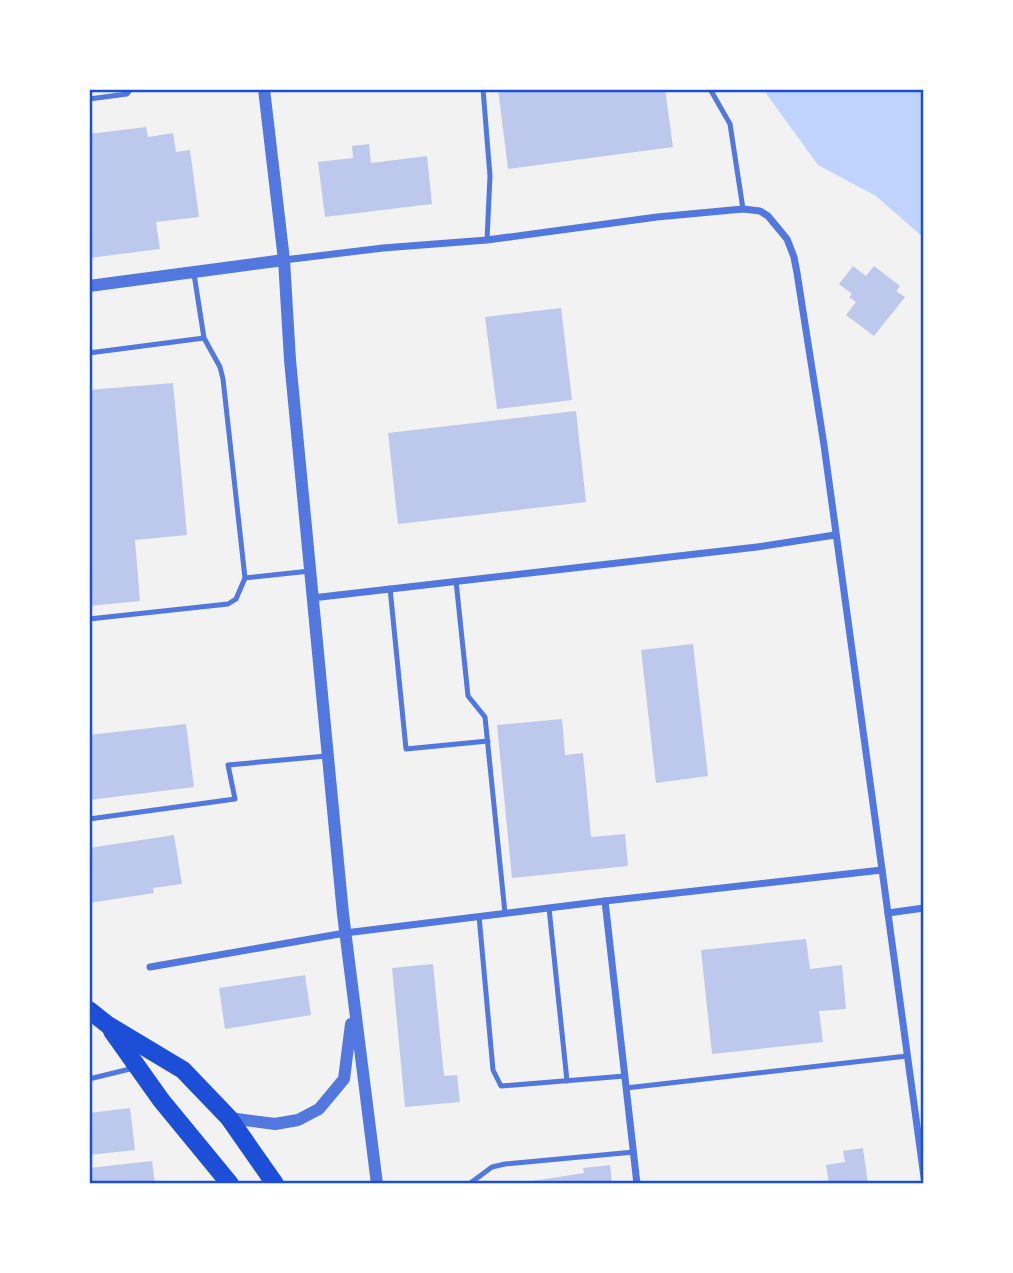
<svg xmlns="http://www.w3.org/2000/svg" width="1013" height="1273" font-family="'Noto Sans',sans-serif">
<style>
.water{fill:#bfd3fe}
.building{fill:#bdc9ec}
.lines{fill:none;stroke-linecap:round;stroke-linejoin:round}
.service{stroke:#5277de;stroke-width:5}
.minor{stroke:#5277de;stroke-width:7}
.tertiary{stroke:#5277de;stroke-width:12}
.trunk{stroke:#1d4ed8;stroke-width:18}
.neatline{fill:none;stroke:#1d4ed8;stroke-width:2.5}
</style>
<rect width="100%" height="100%" fill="#f2f2f2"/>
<polygon class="water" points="763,89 924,89 924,238 876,196 818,165"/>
<g class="building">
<polygon points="498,89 665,89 673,147 508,169"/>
<polygon points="146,127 148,137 173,133 176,152 190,150 199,217 156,222 160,249 89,258 89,134"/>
<polygon points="369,144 371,163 427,156 432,204 325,217 318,162 353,158 352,146"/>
<polygon points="853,266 866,276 874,266 900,286 896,291 905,297 874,336 846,315 856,302 849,297 852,294 839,284"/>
<polygon points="561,308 572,400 497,409 485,317"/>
<polygon points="173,383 187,535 135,540 140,601 89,606 89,390"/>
<polygon points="576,411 586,502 398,524 388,433"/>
<polygon points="693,644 708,776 656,783 641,650"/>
<polygon points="562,719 565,755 583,753 591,837 625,834 628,866 512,878 497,725"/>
<polygon points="186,724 194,787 89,800 89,735"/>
<polygon points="174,835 182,884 153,888 154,893 89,903 89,848"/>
<polygon points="806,939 810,969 842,965 846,1009 819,1011 823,1042 712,1054 701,950"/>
<polygon points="433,964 444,1076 457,1075 460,1102 405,1107 392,968"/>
<polygon points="305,975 311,1015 225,1029 219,988"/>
<polygon points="130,1108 135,1150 89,1155 89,1113"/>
<polygon points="863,1148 868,1184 829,1184 826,1165 845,1162 843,1151"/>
<polygon points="152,1161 155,1184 89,1184 89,1168"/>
<polygon points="610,1165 612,1184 514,1184 584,1173 583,1168"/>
</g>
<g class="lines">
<g class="service">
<polyline points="483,89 490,176 487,240"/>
<polyline points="710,89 730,124 743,209"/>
<polyline points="89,99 127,94 131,89"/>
<polyline points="89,353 204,338"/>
<polyline points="245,578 310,571"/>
<polyline points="456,581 468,696 485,717 505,913"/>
<polyline points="390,588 406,749 488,741"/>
<polyline points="89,619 228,604 236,599 245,578 223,379 220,367 204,338 194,274"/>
<polyline points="89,819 235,799 228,765 326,756"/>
<polyline points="549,908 567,1081"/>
<polyline points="479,916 493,1070 501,1086 625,1076"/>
<polyline points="89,1079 134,1068"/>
<polyline points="626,1088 907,1056"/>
<polyline points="469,1184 492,1167 505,1164 634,1152"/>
</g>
<g class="minor">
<polyline points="284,260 383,248 487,240 657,217 743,209 760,211 768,216 787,239 794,257 797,273 824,445 924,1177"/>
<polyline points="312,598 757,547 835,535"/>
<polyline points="605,901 637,1184"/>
<polyline points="888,913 924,908"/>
<polyline points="150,967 345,933 605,901 882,870"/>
</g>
<g class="tertiary">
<polyline points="264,89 284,260 290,360 343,914 377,1184"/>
<polyline points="89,286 284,260"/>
<polyline points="229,1118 275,1124 298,1120 319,1109 344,1079 351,1024"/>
</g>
<g class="trunk">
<polyline points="89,1010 108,1025 183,1070 229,1118 275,1184"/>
<polyline points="112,1031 161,1100 230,1184"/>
</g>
</g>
<rect width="1013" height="1273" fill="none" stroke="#ffffff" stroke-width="182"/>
<rect x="91" y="91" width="831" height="1091" class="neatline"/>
</svg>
